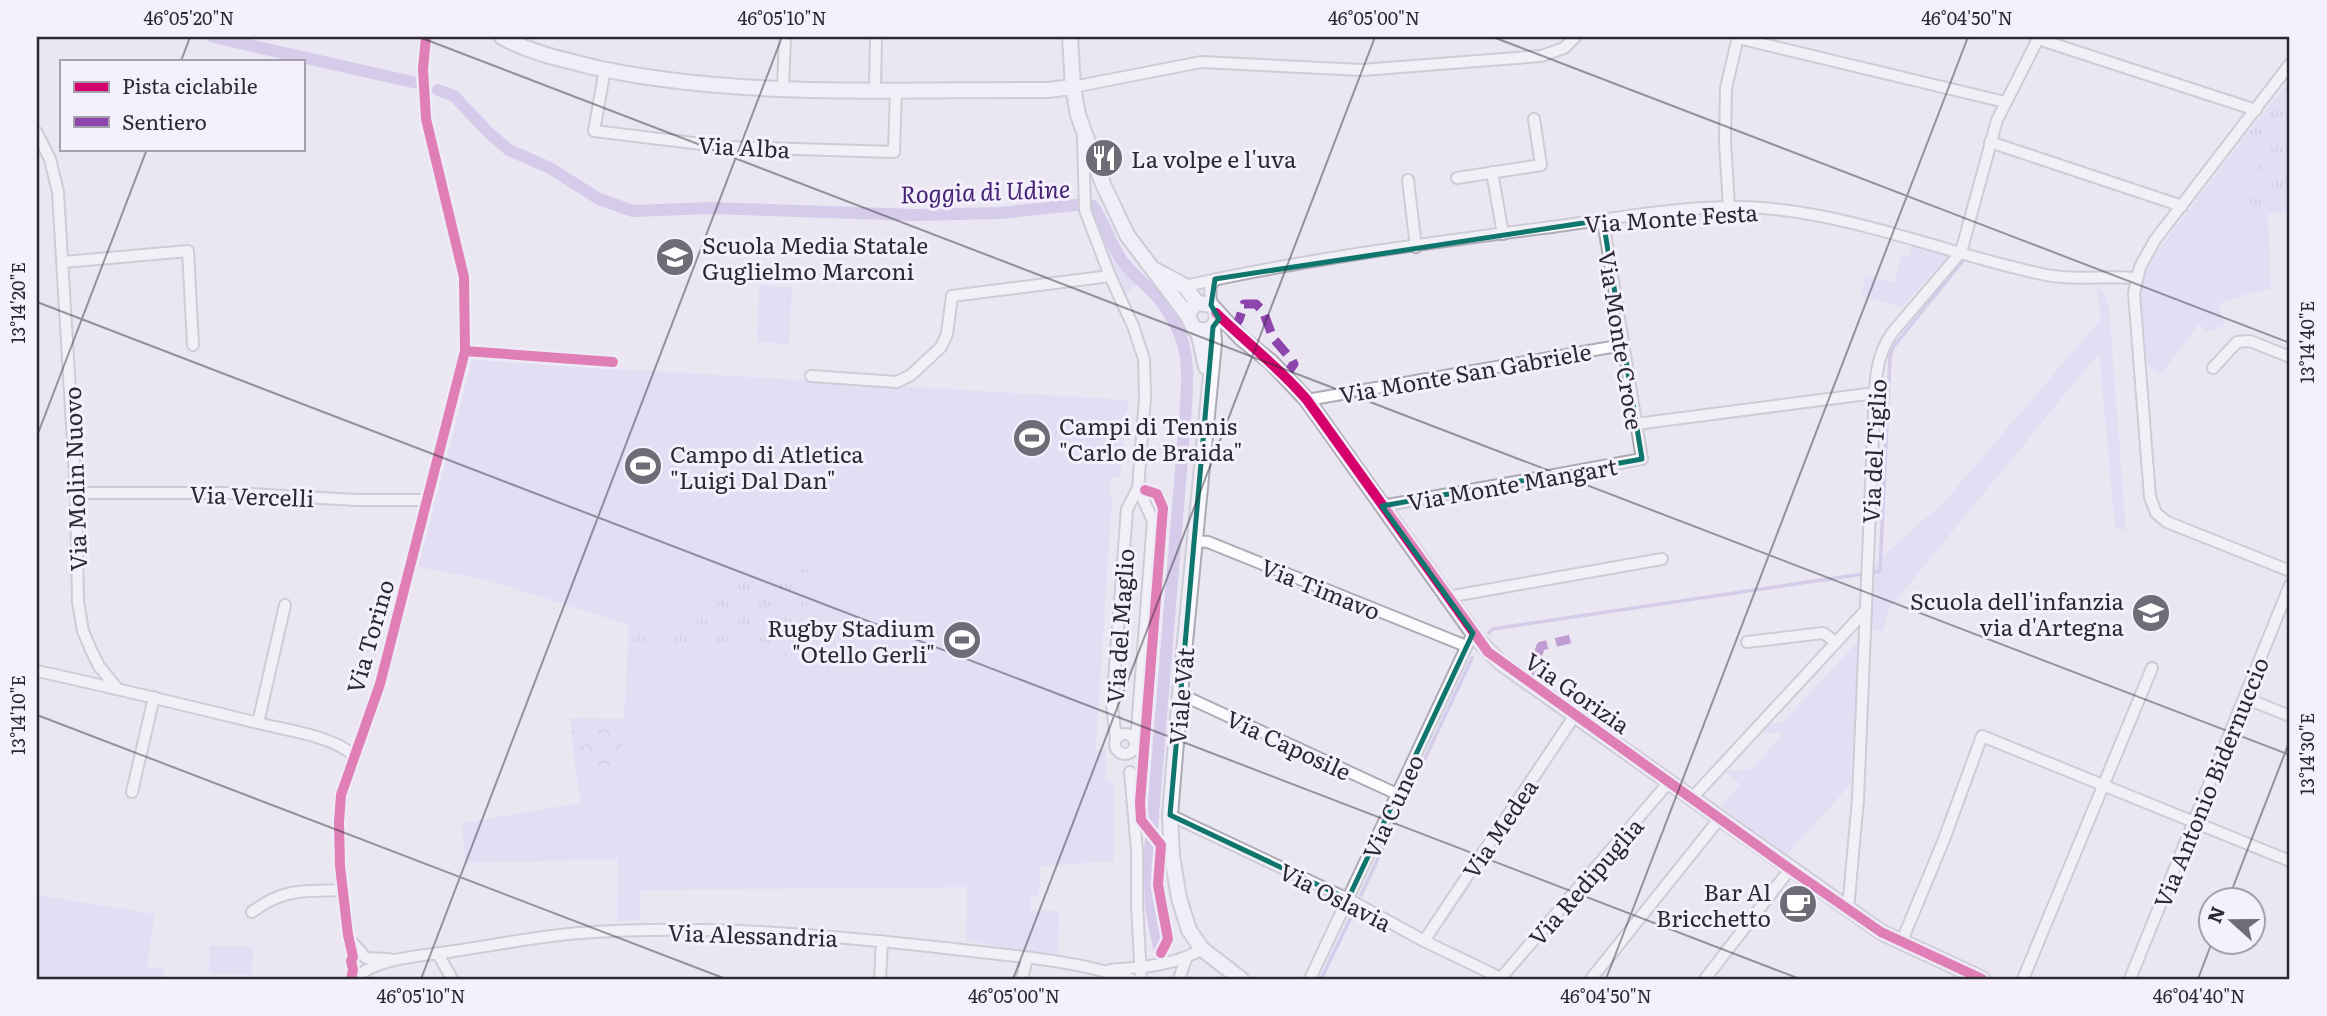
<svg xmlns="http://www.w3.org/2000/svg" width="2327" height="1016" font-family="Literata,serif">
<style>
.grass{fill:#ddd2f7}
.forest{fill:url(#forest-crowns)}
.park{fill:url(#park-tufts)}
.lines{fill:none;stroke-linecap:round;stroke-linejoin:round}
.stream{stroke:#bbaadf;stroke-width:3.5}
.canal{stroke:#bbaadf;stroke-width:12}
.street-casing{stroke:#adaab4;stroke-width:14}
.secondary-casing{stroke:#adaab4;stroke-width:18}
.street{stroke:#fcfbfd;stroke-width:10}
.secondary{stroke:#f9f8fc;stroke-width:14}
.quiet{stroke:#8e44ad;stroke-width:9;stroke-dasharray:18 9;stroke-linecap:butt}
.cycleway-casing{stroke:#f4f0fe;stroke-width:15}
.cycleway{stroke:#d6006c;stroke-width:10}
.marked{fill:none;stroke:#0f766e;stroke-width:5;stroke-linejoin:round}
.ticks{fill:none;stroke:#2b2932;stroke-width:2;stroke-opacity:0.45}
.labels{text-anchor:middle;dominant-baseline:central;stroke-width:6;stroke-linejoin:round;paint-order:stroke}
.street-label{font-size:23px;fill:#2b2932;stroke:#f4f0fe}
.poi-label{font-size:23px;fill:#2b2932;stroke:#f4f0fe;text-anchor:start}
.water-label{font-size:24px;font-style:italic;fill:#452273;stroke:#f4f0fe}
.neatline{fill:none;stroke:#2b2932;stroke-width:2.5}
.ticks-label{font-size:18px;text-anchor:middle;fill:#2b2932}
</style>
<defs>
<pattern id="forest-crowns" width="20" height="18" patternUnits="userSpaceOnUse" patternTransform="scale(1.75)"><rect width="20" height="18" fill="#ddd2f7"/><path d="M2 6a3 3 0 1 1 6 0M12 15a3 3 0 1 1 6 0" fill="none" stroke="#beb4d4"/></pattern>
<pattern id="park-tufts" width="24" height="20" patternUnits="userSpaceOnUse" patternTransform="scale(1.75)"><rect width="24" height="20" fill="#ddd2f7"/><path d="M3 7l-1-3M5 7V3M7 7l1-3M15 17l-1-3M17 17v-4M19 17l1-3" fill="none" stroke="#beb4d4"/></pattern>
</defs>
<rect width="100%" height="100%" fill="#eae7f3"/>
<g class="grass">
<polygon points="2249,131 2262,159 2232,197 2268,214 2271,289 2250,293 2218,304 2225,325 2205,333 2200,323 2161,374 2146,364 2138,300 2140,281 2158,250"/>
<polygon points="1091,209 1107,246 1141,284 1124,294 1104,248"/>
<polygon points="1912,245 1948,256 1902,307 1861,296 1865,276 1894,283 1902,255 1909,256"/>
<polygon points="759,285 792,287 789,344 757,342"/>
<polygon points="2096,286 2104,293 2109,307 2126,531 2115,528 2099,353 1888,610 1883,631 1871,630 1875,563 1945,501 2101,319"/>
<polygon points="472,360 1128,400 1120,477 1111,477 1109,497 1112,498 1096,745 1096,750 1106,750 1106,780 1114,783 1114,861 1040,866 1039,895 1031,896 1031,910 1059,911 1058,955 966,941 967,887 641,890 640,920 617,921 618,859 465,863 462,823 581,803 576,773 621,775 629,625 488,580 418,567"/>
<polygon points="1859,640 1851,784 1787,854 1721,806 1740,784 1724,771 1753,769 1783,733 1761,733 1770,723 1782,723"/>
<polygon points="37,895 155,914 147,967 164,969 162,979 37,979"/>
<polygon points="210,946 253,947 252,975 209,973"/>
</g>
<polygon class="forest" points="570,718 624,719 621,775 576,773"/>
<g class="park">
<polygon points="2290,80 2290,211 2268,214 2231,197 2262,159 2249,131"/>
<polygon points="809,569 804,656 628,651 629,625 668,637 735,574"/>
</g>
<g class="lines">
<g class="stream">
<polyline points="1875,572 1880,571 1890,356 1894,346 1962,262"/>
<polyline points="1489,633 1492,629 1863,574"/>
<polyline points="1361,895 1472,658"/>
<polyline points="1321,979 1352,915"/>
</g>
<g class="canal">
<polyline points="213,37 417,83"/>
<path d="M 438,90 L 454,96 L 489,133 L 509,150 L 550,168 L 599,199 L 633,211 L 711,208 L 915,215 L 1000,213 L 1085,204 L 1093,206 C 1106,224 1110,246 1124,263 C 1134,276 1148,286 1158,298 C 1193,342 1188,369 1185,421 L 1149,864 L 1151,908 L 1159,948"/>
</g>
<defs>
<g id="street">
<polyline points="1738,38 2005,102"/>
<polyline points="2038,39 2256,110"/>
<polyline points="2290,64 2155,240 2140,267 2134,293 2150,497 2156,513 2167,522 2290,571"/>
<polyline points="605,69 594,131 726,147 894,152 896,89"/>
<polyline points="1073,87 1201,62 1362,70 1541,56 1564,48 1575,37"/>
<polyline points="783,88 785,37"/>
<polyline points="875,89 876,37"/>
<polyline points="37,133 50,159 58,192 76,493 78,602 83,631 91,650 99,666 116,687"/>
<polyline points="1083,136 1085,210 1110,276 1133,326 1144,359 1145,398 1138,488 1127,509 1112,706 1116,739"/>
<polyline points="1990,142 2182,206"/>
<polyline points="1492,172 1503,234"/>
<polyline points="1457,178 1541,165 1534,119"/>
<polyline points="1408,180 1416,247"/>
<polyline points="1729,208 1725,142 1726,88 1738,37"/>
<polyline points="64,262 188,251 193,345"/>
<path d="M 1185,286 C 1305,259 1429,243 1551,227 C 1619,218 1694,203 1762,208 C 1861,216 1950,255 2046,275 C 2076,281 2105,275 2136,278"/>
<polyline points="1211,305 1210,287 1215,279"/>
<polyline points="465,351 613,362"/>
<polyline points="2213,368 2237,342 2250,341 2290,357"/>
<polyline points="811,376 897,382 911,375 941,347 947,334 952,296 1110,276"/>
<polyline points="1307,400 1623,345"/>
<polyline points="1636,424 1875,393"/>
<polyline points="76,493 232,493 357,500 428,500"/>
<polyline points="1382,506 1642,459 1603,220"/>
<polyline points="1194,541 1208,542 1466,646"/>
<polyline points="1447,597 1662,559"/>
<polyline points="1747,642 1823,633 1836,642"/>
<path d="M 37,671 C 111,687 184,705 258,723 C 285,730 334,736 354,756"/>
<polyline points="1180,694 1397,794"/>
<polyline points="2245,698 2290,716"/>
<polyline points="258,723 285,605"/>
<circle cx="1125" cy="744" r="10"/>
<polyline points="1136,742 1153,521 1138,488"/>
<polyline points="1130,772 1137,851 1137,904 1141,979"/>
<polyline points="132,792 154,697"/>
<polyline points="1692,798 1866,610"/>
<polyline points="1170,815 1348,899 1424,941 1501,978"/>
<path d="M 1848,909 L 1858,799 L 1874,413 C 1875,385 1875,357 1892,333 L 1961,252 L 1997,120 L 2039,37"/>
<path d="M 252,912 C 285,887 304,892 343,890"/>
<polyline points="1424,941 1575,715"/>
<polyline points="353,943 366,958 389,959"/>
<polyline points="1901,943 1943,842 1982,736 2290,861"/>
<polyline points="438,954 452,979"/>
<path d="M 1110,970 C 1142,967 1174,966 1202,949"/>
<polyline points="351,979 353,970 351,961 353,957 348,935 340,866 339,822 341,795 380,684 465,351 464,277 426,119 423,69 426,37"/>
<path d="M 355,979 C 375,957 425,956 454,951 C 496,945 538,936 580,933 C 705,924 830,935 954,949 C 1013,956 1075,960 1131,979"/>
<polyline points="880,979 882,941"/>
<polyline points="1022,979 1027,958"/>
<polyline points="1179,979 1186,959"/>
<polyline points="1310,979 1473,633"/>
<polyline points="1500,979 1669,782"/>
<polyline points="1591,979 1720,818"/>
<polyline points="1705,979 1790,869"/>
<polyline points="2023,979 2152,668"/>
<polyline points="2130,979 2290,585"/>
</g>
<g id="secondary">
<path d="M 502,37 C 531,53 564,60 597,68 C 744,99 899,89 1048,90 L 1073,87"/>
<polyline points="1070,37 1073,87 1078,115 1103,184 1127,235 1188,316 1194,329 1206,331 1213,327 1216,321"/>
<polyline points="1157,271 1185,286 1197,303"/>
<polyline points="1188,316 1189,311 1197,303 1211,305 1241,338 1271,362 1307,400 1478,640 1501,663 1881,932 1982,979"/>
<polyline points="1213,327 1214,343 1180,694 1170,815 1172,856 1179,898 1189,930 1202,949 1241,979"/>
<polyline points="1198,331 1206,367"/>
</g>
</defs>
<use href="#street" class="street-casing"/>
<use href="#secondary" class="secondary-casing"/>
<use href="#street" class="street"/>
<use href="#secondary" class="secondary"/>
<g class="quiet">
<polyline points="1232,328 1239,320 1244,304 1256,304 1263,311 1273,338 1292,360 1294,364 1285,376"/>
<polyline points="1527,682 1541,646 1570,639"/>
</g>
<defs>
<g id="cycleway">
<path d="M 1216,313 C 1246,342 1280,368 1307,400 L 1488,652 L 1790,869 L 1881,932 L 1982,979"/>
<polyline points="465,351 613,362"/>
<polyline points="1145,490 1157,494 1163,508 1140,802 1141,820 1161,845 1158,885 1168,939 1161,953"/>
<polyline points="351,979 353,970 351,961 353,957 348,935 340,866 339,822 341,795 380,684 465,351 464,277 426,119 423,69 426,37"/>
</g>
</defs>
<use href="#cycleway" class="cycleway-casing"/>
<use href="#cycleway" class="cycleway"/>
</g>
<path d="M0 0H2327V1016H0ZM 1603,220 L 1642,459 L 1382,506 L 1473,633 L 1348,899 L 1170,815 L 1213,327 L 1219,319 L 1211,305 L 1215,279 Z" fill="#eae7f3" fill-opacity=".55" fill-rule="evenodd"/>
<path class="marked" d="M 1603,220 L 1642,459 L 1382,506 L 1473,633 L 1348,899 L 1170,815 L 1213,327 L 1219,319 L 1211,305 L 1215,279 Z"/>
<path class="ticks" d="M 419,37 L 2290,755M 1493,37 L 2290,343M 181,61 L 190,37M 37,302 L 1800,979M 37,436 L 147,149M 37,715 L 726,979M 2228,900 L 2290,740M 421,979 L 782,37M 1013,979 L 1375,37M 1606,979 L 1968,37M 2198,979 L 2212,942"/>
<defs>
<symbol id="restaurant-disc" viewBox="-11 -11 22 22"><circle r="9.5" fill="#6e6c76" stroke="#f4f0fe"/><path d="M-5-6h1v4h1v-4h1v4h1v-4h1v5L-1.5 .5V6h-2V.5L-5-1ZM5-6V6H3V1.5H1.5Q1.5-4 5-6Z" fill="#fff"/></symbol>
<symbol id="school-disc" viewBox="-11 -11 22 22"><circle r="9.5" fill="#6e6c76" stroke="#f4f0fe"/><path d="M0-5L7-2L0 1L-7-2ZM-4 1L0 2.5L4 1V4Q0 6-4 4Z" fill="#fff"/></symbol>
<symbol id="stadium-disc" viewBox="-11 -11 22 22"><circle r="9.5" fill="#6e6c76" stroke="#f4f0fe"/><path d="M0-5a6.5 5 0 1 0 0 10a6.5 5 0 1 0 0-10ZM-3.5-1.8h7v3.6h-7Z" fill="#fff"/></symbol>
<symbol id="cafe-disc" viewBox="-11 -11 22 22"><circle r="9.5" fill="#6e6c76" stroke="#f4f0fe"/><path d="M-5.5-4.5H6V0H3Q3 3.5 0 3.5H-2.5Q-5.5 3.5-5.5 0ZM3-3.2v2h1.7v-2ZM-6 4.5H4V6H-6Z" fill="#fff"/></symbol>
</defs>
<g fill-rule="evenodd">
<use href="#restaurant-disc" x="1082" y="136" width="44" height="44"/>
<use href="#school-disc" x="653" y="235" width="44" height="44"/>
<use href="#stadium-disc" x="1010" y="416" width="44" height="44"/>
<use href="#stadium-disc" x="621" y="444" width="44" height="44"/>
<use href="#school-disc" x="2129" y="591" width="44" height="44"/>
<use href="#stadium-disc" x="940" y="618" width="44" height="44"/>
<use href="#cafe-disc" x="1776" y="882" width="44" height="44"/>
</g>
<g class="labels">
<g class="street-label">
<text transform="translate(744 146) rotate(3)">Via Alba</text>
<text transform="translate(1671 217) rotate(-4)">Via Monte Festa</text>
<text transform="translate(1622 340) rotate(81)">Via Monte Croce</text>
<text transform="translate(1465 372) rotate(-10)">Via Monte San Gabriele</text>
<text transform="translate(1873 451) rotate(-87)">Via del Tiglio</text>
<text transform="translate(74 479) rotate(-92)">Via Molin Nuovo</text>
<text transform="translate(1512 483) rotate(-10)">Via Monte Mangart</text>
<text transform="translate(252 495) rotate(2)">Via Vercelli</text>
<text transform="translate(1321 588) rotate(22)">Via Timavo</text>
<text transform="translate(1119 626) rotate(-86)">Via del Maglio</text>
<text transform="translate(369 636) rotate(-74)">Via Torino</text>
<text transform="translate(1578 692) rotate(35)">Via Gorizia</text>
<text transform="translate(1180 696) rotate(-85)">Viale Vât</text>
<text transform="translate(1289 744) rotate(25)">Via Caposile</text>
<text transform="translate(2210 782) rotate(-68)">Via Antonio Bidernuccio</text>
<text transform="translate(1392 806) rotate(-65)">Via Cuneo</text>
<text transform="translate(1499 828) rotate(-56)">Via Medea</text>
<text transform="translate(1585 881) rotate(-49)">Via Redipuglia</text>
<text transform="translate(1336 896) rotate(27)">Via Oslavia</text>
<text transform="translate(753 934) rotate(2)">Via Alessandria</text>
</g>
<g class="poi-label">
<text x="1131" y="158">La volpe e l'uva</text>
<text x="702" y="244">Scuola Media Statale<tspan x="702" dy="26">Guglielmo Marconi</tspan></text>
<text x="1059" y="425">Campi di Tennis<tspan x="1059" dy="26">"Carlo de Braida"</tspan></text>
<text x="670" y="453">Campo di Atletica<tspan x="670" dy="26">"Luigi Dal Dan"</tspan></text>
<text x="2124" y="600" text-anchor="end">Scuola dell'infanzia<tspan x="2124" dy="26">via d'Artegna</tspan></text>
<text x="935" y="627" text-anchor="end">Rugby Stadium<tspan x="935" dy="26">"Otello Gerli"</tspan></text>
<text x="1771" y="891" text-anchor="end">Bar Al<tspan x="1771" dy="26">Bricchetto</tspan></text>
</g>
<g class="water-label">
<text transform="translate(985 190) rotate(-2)">Roggia di Udine</text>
</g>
</g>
<rect width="2327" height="1016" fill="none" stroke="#f4f0fe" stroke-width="77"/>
<rect x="60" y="60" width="245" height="91" fill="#f4f0fe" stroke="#a4a0ac" stroke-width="2"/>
<rect x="74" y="82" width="35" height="10" fill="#d6006c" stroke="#a4a0ac" stroke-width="2"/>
<text x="122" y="94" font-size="21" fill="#2b2932">Pista ciclabile</text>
<rect x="74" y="117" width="35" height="10" fill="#8e44ad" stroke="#a4a0ac" stroke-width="2"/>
<text x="122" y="130" font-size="21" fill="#2b2932">Sentiero</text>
<g transform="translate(2232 921) rotate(291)"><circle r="33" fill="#f4f0fe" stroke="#a4a0ac" stroke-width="2"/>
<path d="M0-5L12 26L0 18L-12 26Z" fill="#6e6c76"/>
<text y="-10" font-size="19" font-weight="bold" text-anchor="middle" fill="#2b2932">N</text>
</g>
<rect x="38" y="38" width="2250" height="940" class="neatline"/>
<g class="ticks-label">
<text x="189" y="25">46°05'20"N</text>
<text x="782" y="25">46°05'10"N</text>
<text x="1374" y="25">46°05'00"N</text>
<text x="1967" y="25">46°04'50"N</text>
<text transform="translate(19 303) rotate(-90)" y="6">13°14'20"E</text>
<text transform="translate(2308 342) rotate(-90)" y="6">13°14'40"E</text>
<text transform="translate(19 715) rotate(-90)" y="6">13°14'10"E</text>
<text transform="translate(2308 754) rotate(-90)" y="6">13°14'30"E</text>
<text x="421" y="1003">46°05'10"N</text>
<text x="1014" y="1003">46°05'00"N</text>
<text x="1606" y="1003">46°04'50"N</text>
<text x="2199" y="1003">46°04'40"N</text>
</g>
</svg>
